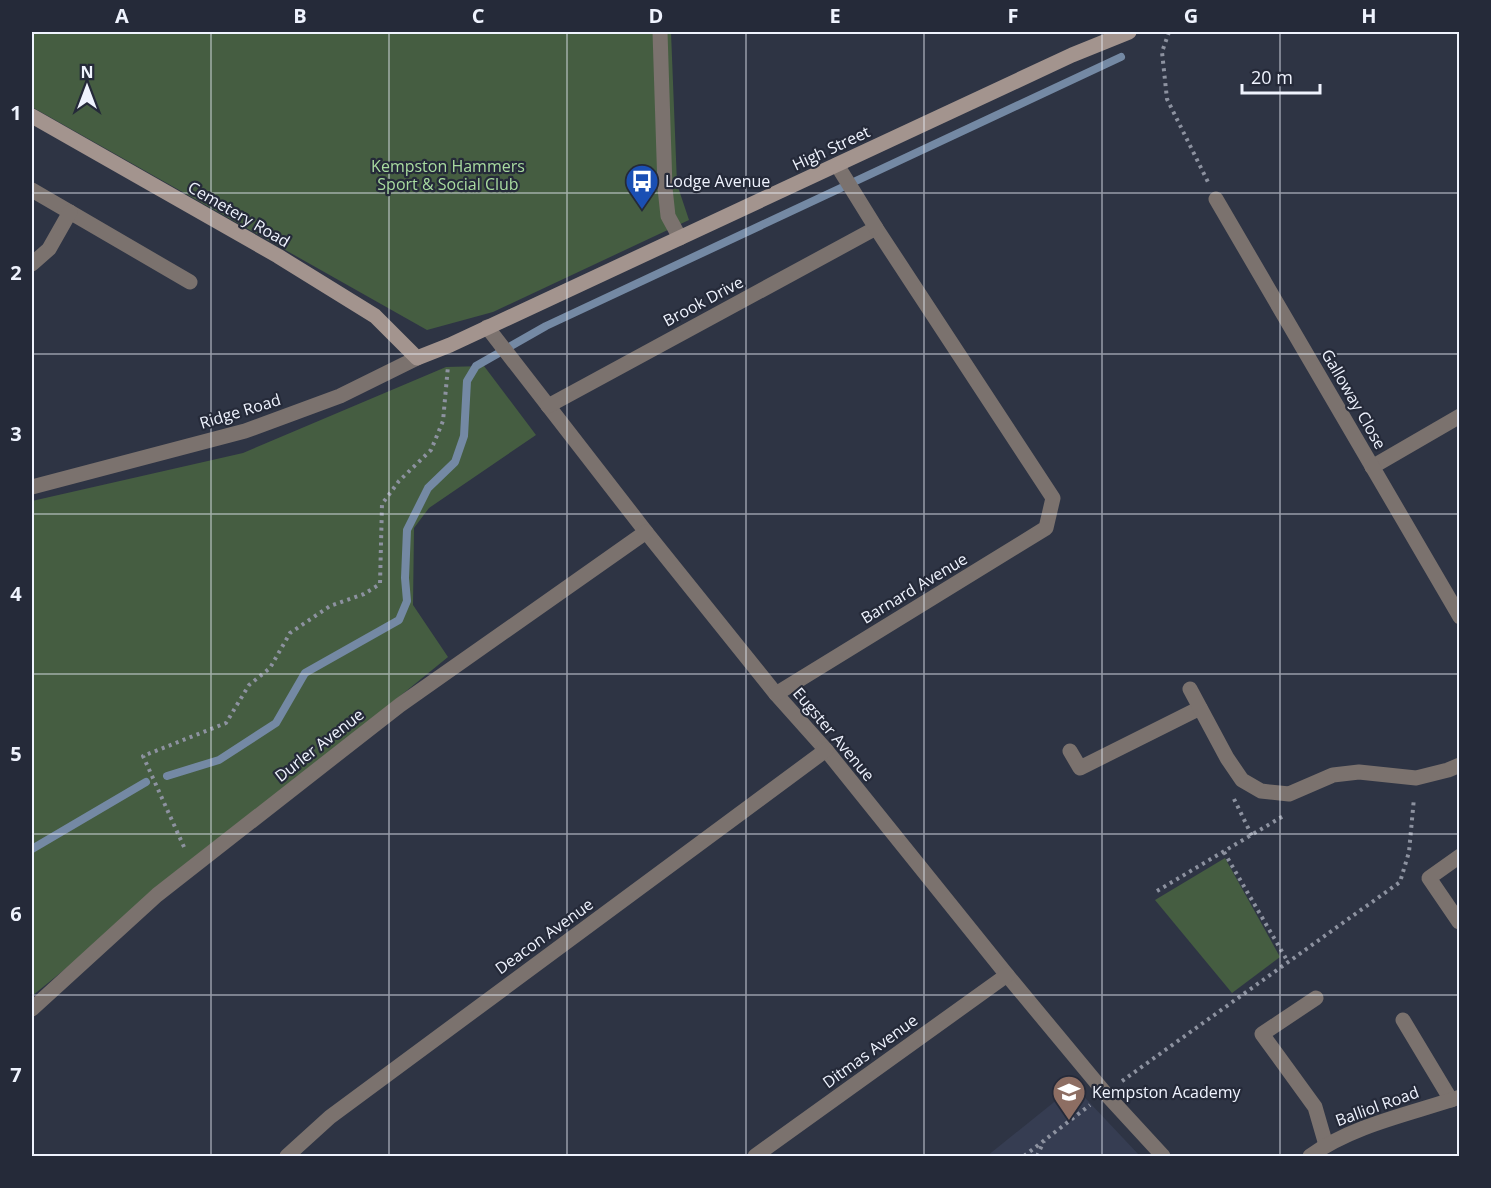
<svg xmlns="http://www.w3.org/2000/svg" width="1491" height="1188" font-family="'Open Sans',sans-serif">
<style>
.built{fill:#363d52}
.green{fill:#455d41}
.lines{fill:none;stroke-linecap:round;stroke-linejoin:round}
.stream{stroke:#7489a4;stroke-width:8}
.path{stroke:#8d92a0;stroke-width:4;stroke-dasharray:3 4.5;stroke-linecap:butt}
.service{stroke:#7b726e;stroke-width:15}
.minor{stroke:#7b726e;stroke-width:15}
.tertiary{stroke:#7b726e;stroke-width:15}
.secondary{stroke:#a3948e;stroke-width:15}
.grid{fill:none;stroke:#eff3fe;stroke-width:1.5;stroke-opacity:0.55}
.labels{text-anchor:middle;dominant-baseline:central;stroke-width:4.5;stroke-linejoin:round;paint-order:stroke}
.street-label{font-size:16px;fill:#eff3fe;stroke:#252a39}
.park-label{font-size:16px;fill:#a9dca0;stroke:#252a39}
.poi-label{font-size:16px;fill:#eff3fe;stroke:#252a39;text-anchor:start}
.neatline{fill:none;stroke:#eff3fe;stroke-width:2}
.grid-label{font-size:20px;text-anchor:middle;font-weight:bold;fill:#eff3fe}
</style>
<rect width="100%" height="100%" fill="#2e3444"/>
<polygon class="built" points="1074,1086 1140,1156 987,1156"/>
<g class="green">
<polygon points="32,32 671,32 677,184 689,220 493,312 427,330 32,107"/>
<polygon points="484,366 536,435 429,508 414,528 413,605 448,657 32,996 32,501 243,453 446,367"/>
<polygon points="1225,858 1280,957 1232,993 1155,900"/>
</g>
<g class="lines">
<g class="stream">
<polyline points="167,776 219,760 276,723 305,673 399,620 407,601 405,578 407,530 428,488 455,462 464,436 467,381 476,366 546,326 1121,57"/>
<polyline points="32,849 146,782"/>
</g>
<g class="path">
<polyline points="1169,32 1162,52 1167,99 1208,182"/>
<polyline points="1234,799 1252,836"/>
<polyline points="184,847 143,756 226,723 249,685 270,668 290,633 330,606 364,594 380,584 382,504 399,481 431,450 443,421 448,366"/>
<polyline points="1224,852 1288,962"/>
<polyline points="1157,891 1285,815"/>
<polyline points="1122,1081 1400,882 1409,852 1414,798"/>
<polyline points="1024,1156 1090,1105"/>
<polyline points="1037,1156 1044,1141"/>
</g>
<g class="service">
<polyline points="1372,467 1460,416"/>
<polyline points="1070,751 1080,768 1200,708"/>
<polyline points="1459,922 1429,878 1460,856"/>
</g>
<g class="minor">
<polyline points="660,32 665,188 668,216 680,238"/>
<polyline points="32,190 190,282"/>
<polyline points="1216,199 1460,617"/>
<polyline points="32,264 49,249 70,212"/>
<polyline points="487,327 646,532 776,694 826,750 1007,975 1105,1093 1163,1156"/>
<polyline points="548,406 876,228"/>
<polyline points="1190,689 1227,758 1242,780 1261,791 1289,794 1333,775 1359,772 1416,778 1448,770 1460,765"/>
<polyline points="776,694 1046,528 1053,498 876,228 837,165"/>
<polyline points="1316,998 1262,1034 1315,1107 1326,1145"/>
<polyline points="32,1009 157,895 400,705 646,532"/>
<polyline points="1403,1020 1451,1100"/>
<polyline points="287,1156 330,1117 826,750"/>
<polyline points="755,1156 1007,975"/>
<path d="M 1310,1156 C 1353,1125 1410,1114 1460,1097"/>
</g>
<polyline class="tertiary" points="32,487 245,431 340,396 417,358"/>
<polyline class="secondary" points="32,116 278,256 375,316 417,358 450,345 1072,55 1129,32"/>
</g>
<path class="grid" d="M 211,32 L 211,1156M 389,32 L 389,1156M 567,32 L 567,1156M 746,32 L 746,1156M 924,32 L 924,1156M 1102,32 L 1102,1156M 1280,32 L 1280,1156M 32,193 L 1460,193M 32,354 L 1460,354M 32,514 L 1460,514M 32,674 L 1460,674M 32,834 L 1460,834M 32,995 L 1460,995"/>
<defs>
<symbol id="bus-pin" viewBox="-11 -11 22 30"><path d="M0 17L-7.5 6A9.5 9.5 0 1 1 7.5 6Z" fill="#1a4fb4" stroke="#252a39"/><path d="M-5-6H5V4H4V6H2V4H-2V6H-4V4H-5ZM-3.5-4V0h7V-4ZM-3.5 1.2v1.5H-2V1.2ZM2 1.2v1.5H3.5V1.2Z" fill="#fff"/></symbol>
<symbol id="school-pin" viewBox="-11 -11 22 30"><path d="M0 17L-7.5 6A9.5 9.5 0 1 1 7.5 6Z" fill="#8d6e63" stroke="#252a39"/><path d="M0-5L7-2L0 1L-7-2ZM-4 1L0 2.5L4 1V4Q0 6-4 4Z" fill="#fff"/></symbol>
</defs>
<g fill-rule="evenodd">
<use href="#bus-pin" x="623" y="162" width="38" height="52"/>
<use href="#school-pin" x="1050" y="1073" width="38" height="52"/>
</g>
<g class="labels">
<g class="street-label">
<text transform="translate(831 148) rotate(-25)">High Street</text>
<text transform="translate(239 214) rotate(30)">Cemetery Road</text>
<text transform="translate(703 301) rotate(-28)">Brook Drive</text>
<text transform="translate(1354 399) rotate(60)">Galloway Close</text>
<text transform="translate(240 411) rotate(-17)">Ridge Road</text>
<text transform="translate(914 588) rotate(-31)">Barnard Avenue</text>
<text transform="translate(834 734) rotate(50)">Eugster Avenue</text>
<text transform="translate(319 745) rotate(-38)">Durler Avenue</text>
<text transform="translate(544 936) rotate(-36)">Deacon Avenue</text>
<text transform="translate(870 1051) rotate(-36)">Ditmas Avenue</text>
<text transform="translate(1377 1106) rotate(-20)">Balliol Road</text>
</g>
<g class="park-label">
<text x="448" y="166">Kempston Hammers<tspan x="448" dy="18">Sport &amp; Social Club</tspan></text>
</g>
<g class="poi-label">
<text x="665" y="181">Lodge Avenue</text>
<text x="1092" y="1092">Kempston Academy</text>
</g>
</g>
<rect width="1491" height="1188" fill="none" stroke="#252a39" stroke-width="66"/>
<g transform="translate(87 87)" stroke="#252a39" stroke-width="4.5" paint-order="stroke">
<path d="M0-4.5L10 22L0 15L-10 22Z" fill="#eff3fe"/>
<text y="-9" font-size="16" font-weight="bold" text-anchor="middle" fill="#eff3fe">N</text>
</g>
<path d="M1242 84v9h78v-9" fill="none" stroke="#eff3fe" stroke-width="3"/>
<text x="1251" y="84" font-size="18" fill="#eff3fe" stroke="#252a39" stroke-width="4.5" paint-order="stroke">20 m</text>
<rect x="33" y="33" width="1425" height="1122" class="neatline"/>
<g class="grid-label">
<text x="122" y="23">A</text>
<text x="300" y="23">B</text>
<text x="478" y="23">C</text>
<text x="656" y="23">D</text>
<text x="835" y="23">E</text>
<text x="1013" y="23">F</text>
<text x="1191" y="23">G</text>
<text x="1369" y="23">H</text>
<text x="16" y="120">1</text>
<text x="16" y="280">2</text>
<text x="16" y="441">3</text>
<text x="16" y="601">4</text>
<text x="16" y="761">5</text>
<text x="16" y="921">6</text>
<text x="16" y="1082">7</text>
</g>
</svg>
